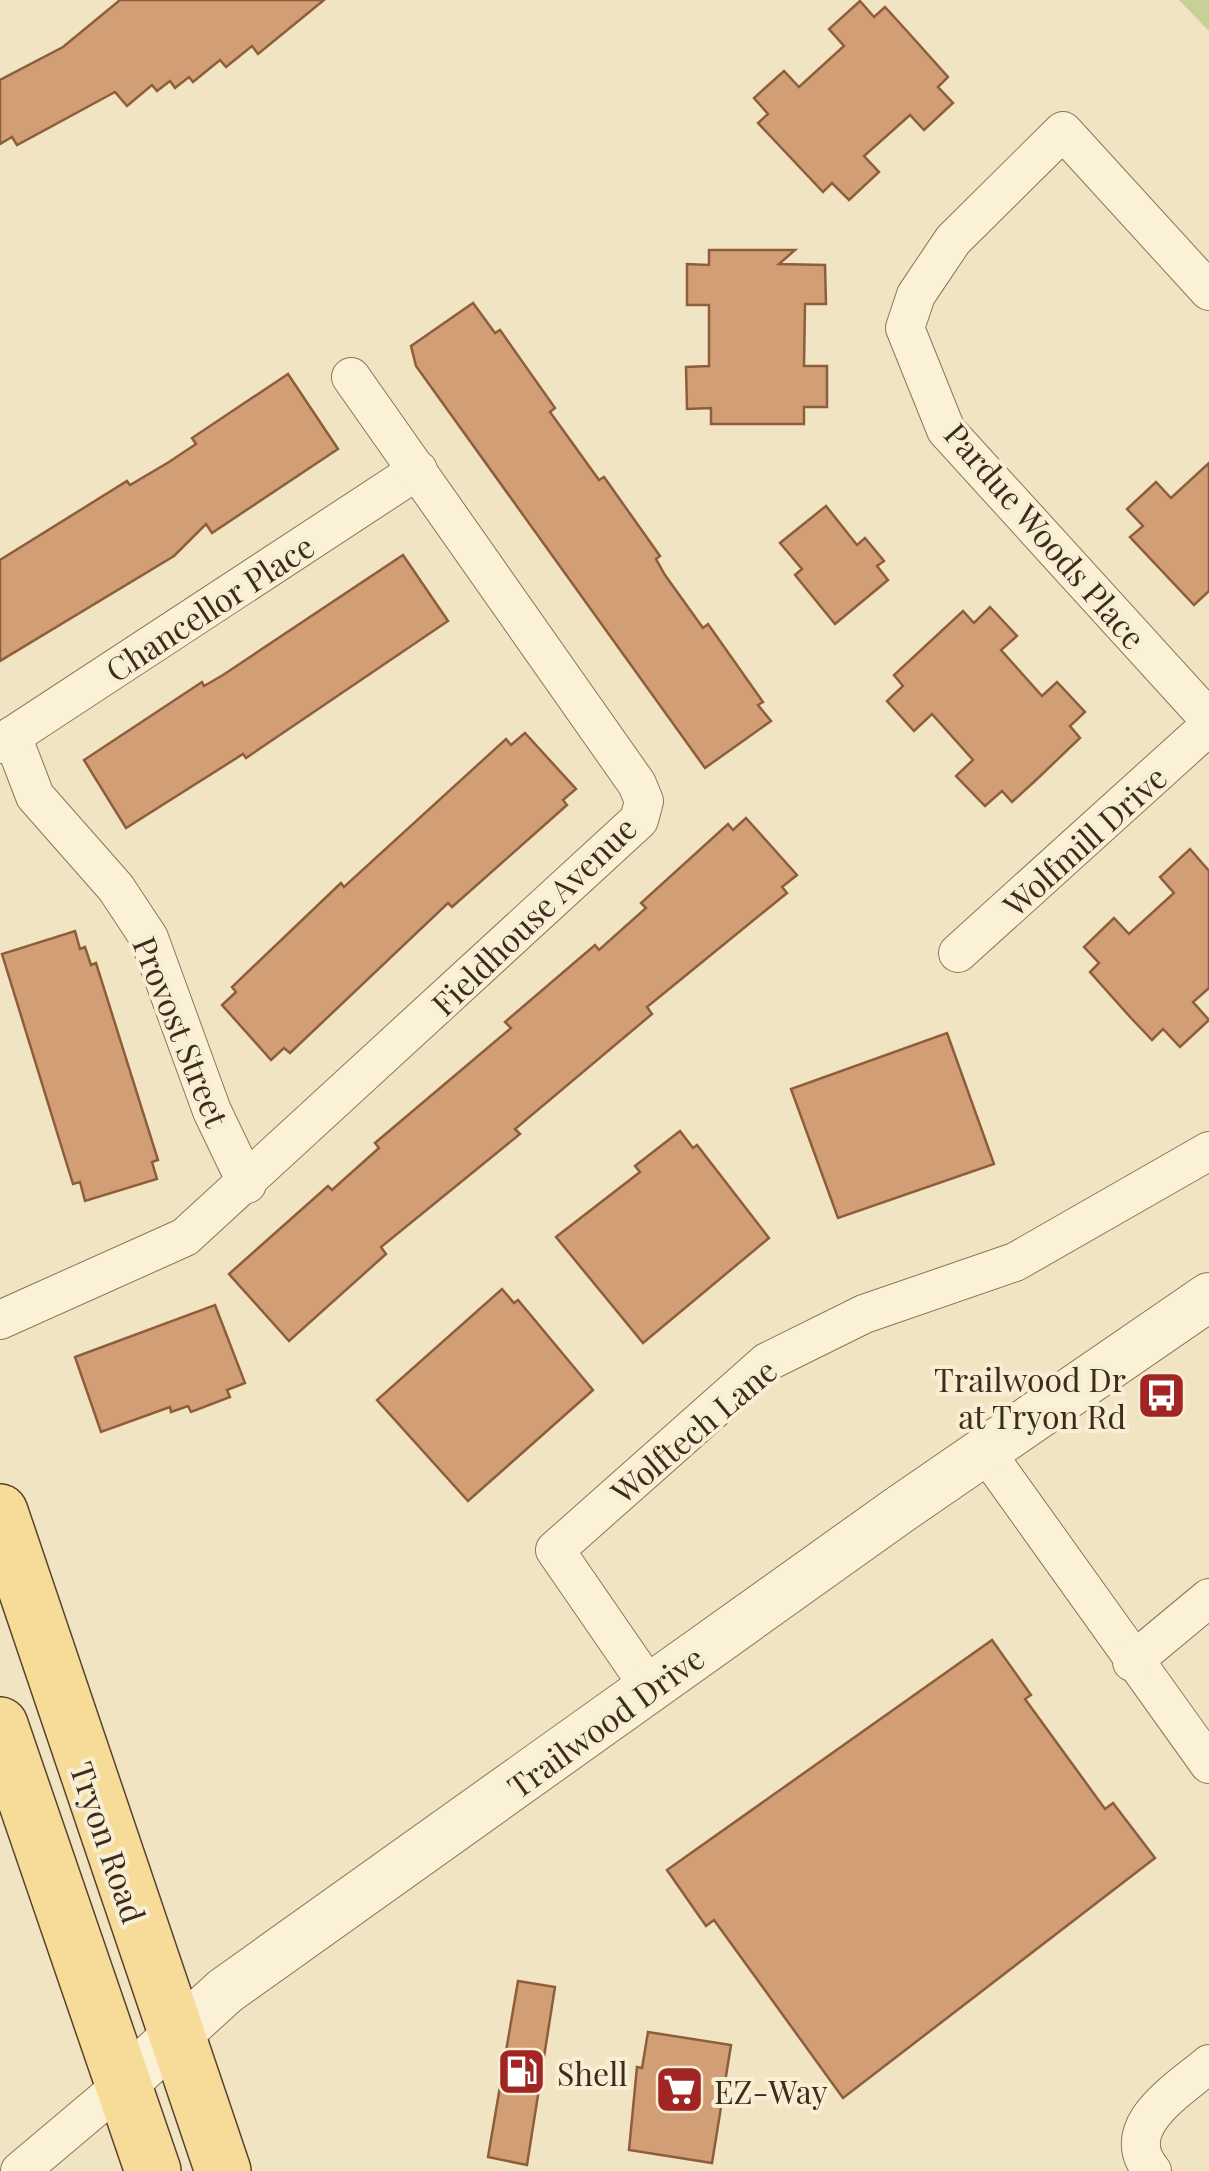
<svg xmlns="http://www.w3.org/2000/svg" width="1209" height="2171" font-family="'Playfair Display',serif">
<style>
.green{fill:#c8d095}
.building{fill:#d29e75;stroke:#8e5e3c;stroke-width:2.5}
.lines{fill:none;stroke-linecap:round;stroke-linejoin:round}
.minor-casing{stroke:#8d7558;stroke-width:40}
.tertiary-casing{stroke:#8d7558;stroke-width:50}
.primary-casing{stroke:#5a432c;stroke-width:58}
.minor{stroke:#fbf1d6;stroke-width:38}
.tertiary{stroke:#fbf1d6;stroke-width:48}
.primary{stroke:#f7db98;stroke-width:55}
.labels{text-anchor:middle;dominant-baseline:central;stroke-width:8;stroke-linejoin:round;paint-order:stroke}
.street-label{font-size:32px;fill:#3b2c1d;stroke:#f8eed3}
.poi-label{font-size:32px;fill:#3b2c1d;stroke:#f8eed3;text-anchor:start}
</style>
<rect width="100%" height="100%" fill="#f1e4c2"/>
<polygon class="green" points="1179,0 1209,0 1209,31"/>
<g class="building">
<polygon points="120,0 324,0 258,54 252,46 226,67 220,60 193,82 189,77 175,88 170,81 157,91 152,85 127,106 115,92 17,145 12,137 0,144 0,80 63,47"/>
<polygon points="860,1 874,17 885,7 906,30 948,77 938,87 953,103 924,130 910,115 864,156 879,172 849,200 832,183 823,192 758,123 768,114 754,98 784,71 799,87 844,46 829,29"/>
<polygon points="709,250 795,250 779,264 825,265 826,304 805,304 804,366 827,366 827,407 804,407 804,424 711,424 711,408 687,409 686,367 709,366 709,305 687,305 687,264 709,265"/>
<polygon points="473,303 495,333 500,330 555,408 550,412 599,480 604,477 660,556 656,559 665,575 703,628 708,624 763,702 758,705 771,721 705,768 416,366 411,346"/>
<polygon points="288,374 338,449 212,533 206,524 174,556 0,661 0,560 127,481 130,485 169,462 196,444 192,438"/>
<polygon points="1209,463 1209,591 1194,605 1130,537 1143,526 1127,509 1156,482 1171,498"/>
<polygon points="826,506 857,545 865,538 884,561 877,566 888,580 835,624 795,575 802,569 780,543"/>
<polygon points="403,555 448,621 246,758 243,754 126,828 84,760 202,682 204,686 223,675"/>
<polygon points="990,607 1017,636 1001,650 1042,696 1057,682 1085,712 1070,726 1080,738 1036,780 1012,802 1002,791 985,806 956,776 973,760 932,714 914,731 887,701 903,686 894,675 963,611 974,623"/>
<polygon points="525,733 576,789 563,800 567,805 452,907 448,903 290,1053 284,1048 271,1060 222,1005 236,992 232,987 341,883 344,887 506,739 511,745"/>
<polygon points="746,818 797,875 782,887 787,893 647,1007 652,1014 515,1129 520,1134 381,1247 386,1254 289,1341 229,1274 328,1186 332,1190 379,1148 375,1143 511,1028 505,1022 595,945 599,950 646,908 641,903 728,824 733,830"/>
<polygon points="1190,849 1209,871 1209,988 1193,1002 1209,1020 1180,1047 1163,1029 1152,1040 1131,1018 1090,972 1099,963 1084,947 1114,918 1129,934 1174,893 1160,877"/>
<polygon points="75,931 80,949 85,947 91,965 96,963 158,1160 152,1162 157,1179 85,1201 80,1182 73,1184 2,954"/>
<polygon points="947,1033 994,1164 838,1218 791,1089"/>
<polygon points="680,1131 693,1148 697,1145 769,1238 643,1343 556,1237 640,1172 635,1166"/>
<polygon points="502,1289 514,1303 518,1300 593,1390 468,1501 377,1400"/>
<polygon points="215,1305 245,1383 227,1390 230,1397 191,1412 188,1406 171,1412 170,1407 101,1432 75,1357"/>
<polygon points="992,1640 1031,1695 1025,1699 1105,1809 1113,1803 1155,1858 843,2098 714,1920 706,1926 667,1870"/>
<polygon points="518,1981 555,1987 527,2165 488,2157"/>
<polygon points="648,2032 731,2045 712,2163 629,2150 637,2067 642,2068"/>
</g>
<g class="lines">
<defs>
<g id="minor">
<polyline points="1209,291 1063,131 953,240 916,295 905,328 946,430 1209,719"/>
<polyline points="12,736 35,796 116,888 149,938 212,1111 247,1184"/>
<polyline points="0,744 418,470"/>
<polyline points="958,953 1209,726"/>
<polyline points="0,1320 185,1237 639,820 644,801 637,784 351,377"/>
<polyline points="985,1451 1209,1764"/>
<polyline points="1132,1662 1209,1598"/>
<polyline points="650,1688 555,1550 767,1362 864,1314 1015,1262 1209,1151"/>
<polyline points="20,2171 122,2085"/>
<path d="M 1152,2171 C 1115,2127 1179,2090 1209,2064"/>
</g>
<polyline id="tertiary" points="122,2085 225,1991 902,1508 1209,1297"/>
<g id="primary">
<polyline points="0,1512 223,2171"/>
<polyline points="0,1725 153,2171"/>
</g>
</defs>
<use href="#minor" class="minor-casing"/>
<use href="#tertiary" class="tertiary-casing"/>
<use href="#primary" class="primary-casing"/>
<use href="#minor" class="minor"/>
<use href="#tertiary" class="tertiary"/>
<use href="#primary" class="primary"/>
</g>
<defs>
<symbol id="bus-square" viewBox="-11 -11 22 22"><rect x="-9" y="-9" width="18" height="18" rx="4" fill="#a02523" stroke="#f8eed3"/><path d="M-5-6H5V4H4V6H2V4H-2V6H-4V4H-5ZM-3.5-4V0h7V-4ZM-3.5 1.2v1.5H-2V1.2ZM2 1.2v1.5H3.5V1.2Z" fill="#fff"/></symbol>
<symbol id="fuel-square" viewBox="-11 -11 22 22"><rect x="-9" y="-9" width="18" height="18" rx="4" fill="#a02523" stroke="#f8eed3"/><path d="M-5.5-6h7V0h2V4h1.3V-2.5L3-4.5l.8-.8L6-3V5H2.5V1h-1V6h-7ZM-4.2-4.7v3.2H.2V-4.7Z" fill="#fff"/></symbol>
<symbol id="supermarket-square" viewBox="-11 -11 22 22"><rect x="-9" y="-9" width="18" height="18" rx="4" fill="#a02523" stroke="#f8eed3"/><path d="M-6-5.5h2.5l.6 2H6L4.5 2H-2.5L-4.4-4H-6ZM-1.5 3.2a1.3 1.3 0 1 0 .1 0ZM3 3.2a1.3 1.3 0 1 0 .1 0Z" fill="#fff"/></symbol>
</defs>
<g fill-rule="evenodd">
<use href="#bus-square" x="1134" y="1368" width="55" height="55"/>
<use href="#fuel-square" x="494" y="2044" width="55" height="55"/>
<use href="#supermarket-square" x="652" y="2062" width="55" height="55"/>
</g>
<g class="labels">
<g class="street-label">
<text transform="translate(1046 535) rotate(49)">Pardue Woods Place</text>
<text transform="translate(209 607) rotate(-33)">Chancellor Place</text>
<text transform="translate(1084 840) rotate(-42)">Wolfmill Drive</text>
<text transform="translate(533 915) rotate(-44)">Fieldhouse Avenue</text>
<text transform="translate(182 1031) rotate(68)">Provost Street</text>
<text transform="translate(693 1430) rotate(-40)">Wolftech Lane</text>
<text transform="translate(605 1721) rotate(-36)">Trailwood Drive</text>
<text transform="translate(109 1842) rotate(71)">Tryon Road</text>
</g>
<g class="poi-label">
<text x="1126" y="1378" text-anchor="end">Trailwood Dr<tspan x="1126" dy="37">at Tryon Rd</tspan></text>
<text x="557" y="2072">Shell</text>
<text x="714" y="2090">EZ-Way</text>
</g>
</g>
</svg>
